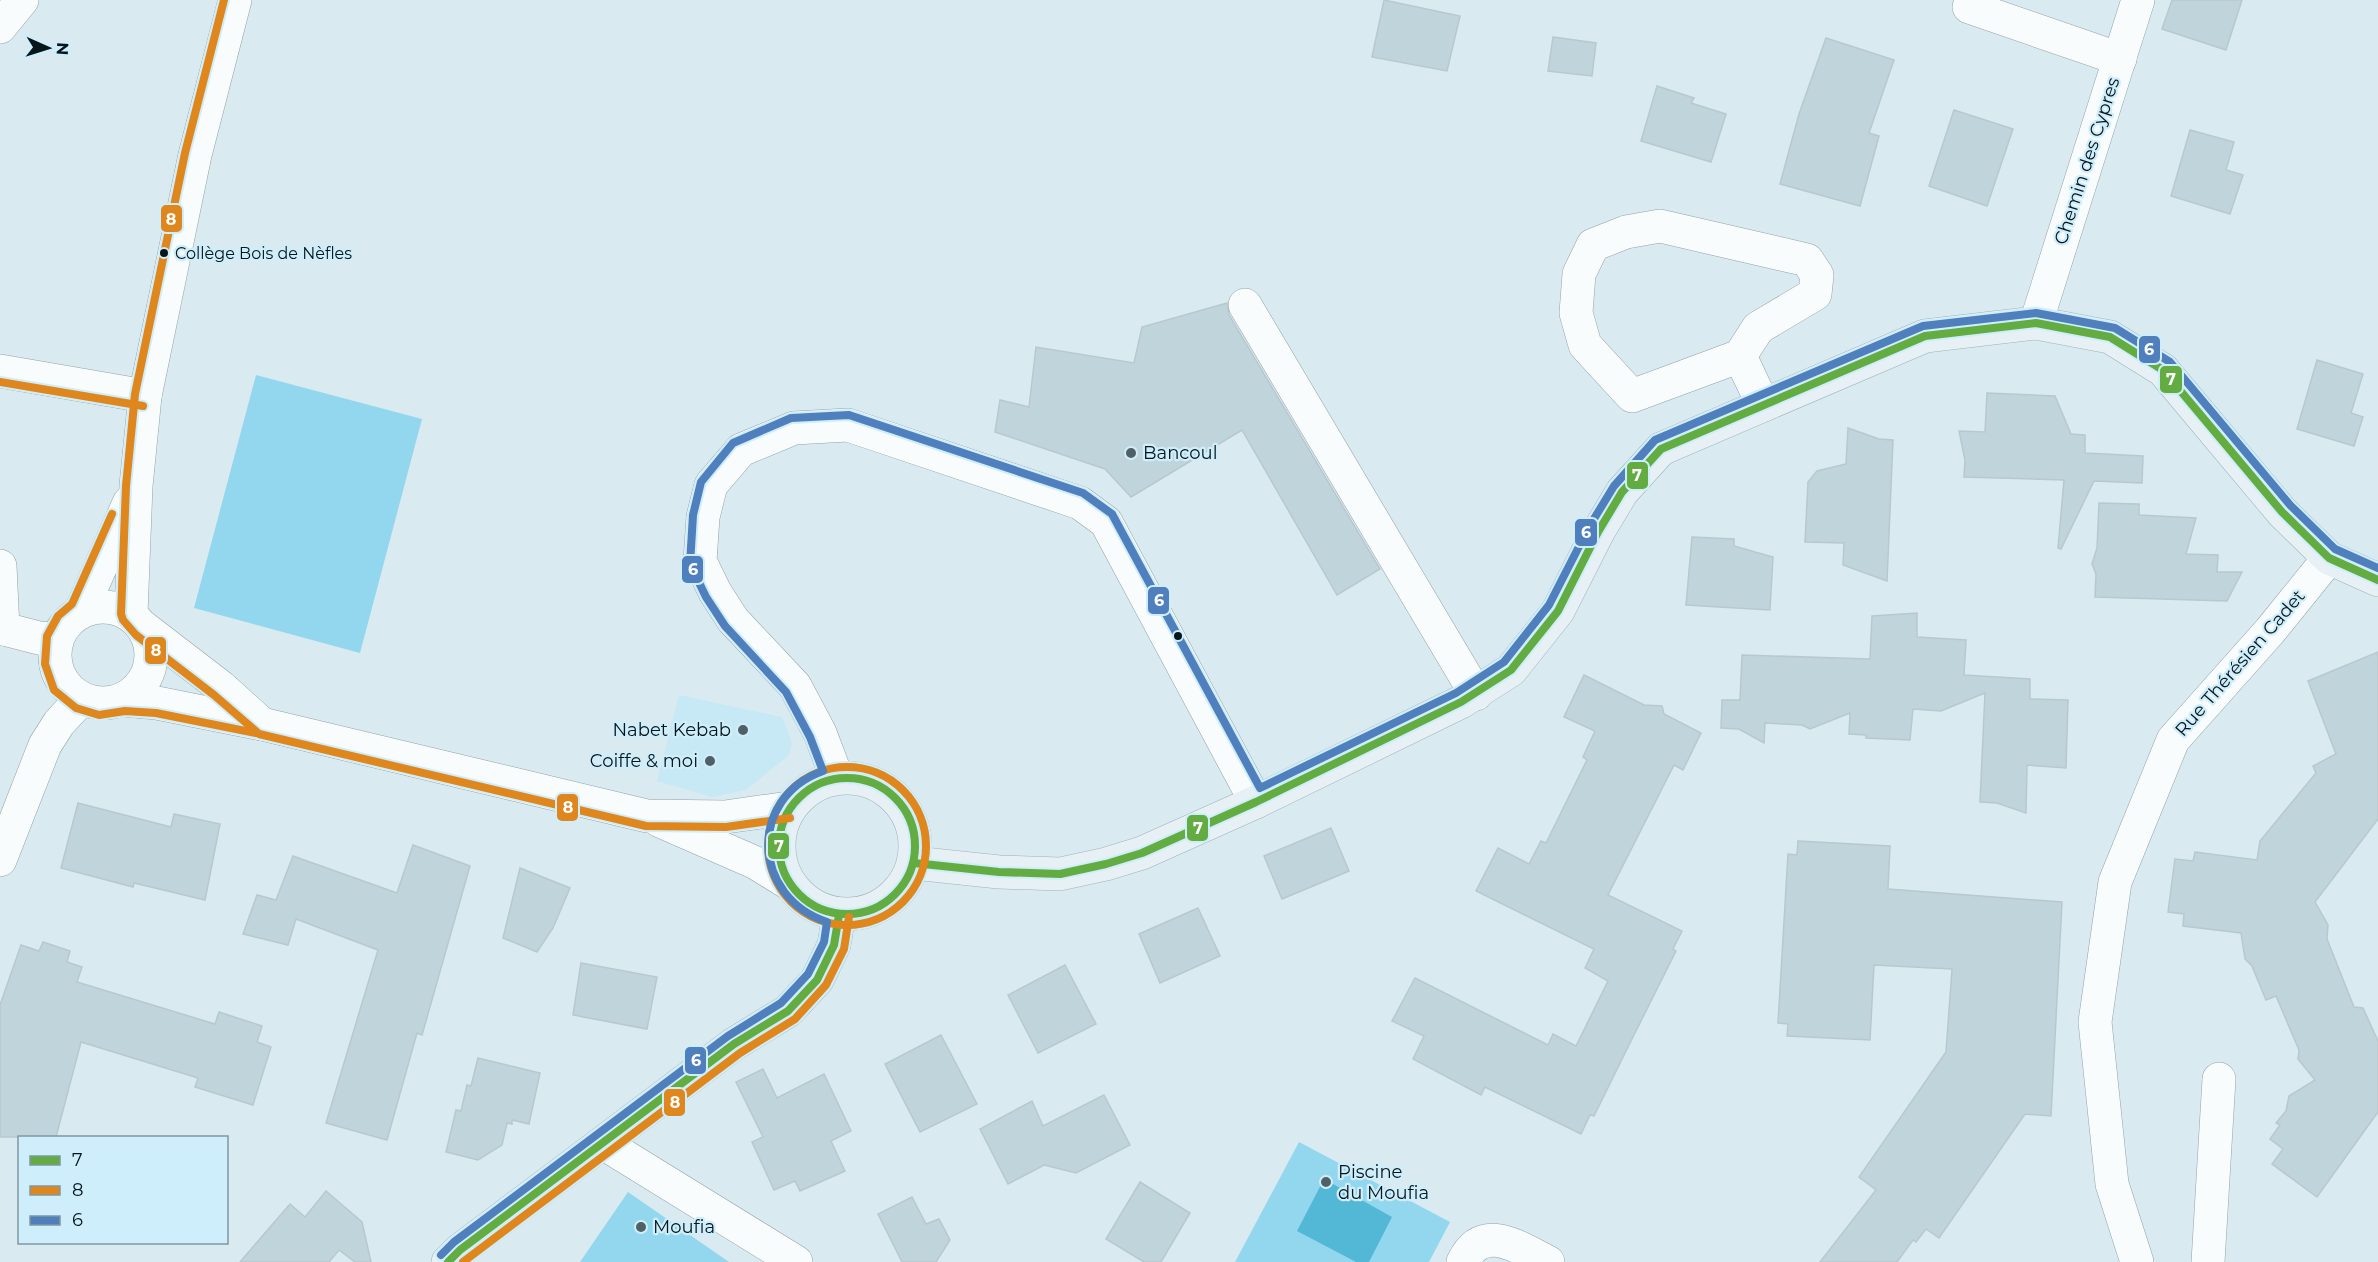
<svg xmlns="http://www.w3.org/2000/svg" width="2378" height="1262" font-family="Montserrat,sans-serif">
<style>
.built{fill:#c7e9f6}
.green{fill:#93d7ee}
.water{fill:#53b8d6}
.building{fill:#c0d4dc;stroke:#b9c8ce;stroke-width:1.5}
.lines{fill:none;stroke-linecap:round;stroke-linejoin:round}
.minor-casing{stroke:#94a2a8;stroke-width:34}
.major-casing{stroke:#9eb3bb;stroke-width:34}
.minor{stroke:#f9fcfd;stroke-width:33}
.major{stroke:#e7f0f4;stroke-width:33}
.bus-1-casing{stroke:#cfeefb;stroke-width:12}
.bus-2-casing{stroke:#cfeefb;stroke-width:12}
.bus-3-casing{stroke:#cfeefb;stroke-width:12}
.bus-1{stroke:#62ac41;stroke-width:8}
.bus-2{stroke:#df861d;stroke-width:8}
.bus-3{stroke:#4f80bd;stroke-width:8}
.bus-dot{fill:#07161b;stroke:#cfeefb;stroke-width:2}
.poi-dot{fill:#506066;stroke:#cfeefb;stroke-width:2}
.labels{text-anchor:middle;dominant-baseline:central;stroke-width:4.5;stroke-linejoin:round;paint-order:stroke}
.bus-label{font-size:16px;fill:#07161b;stroke:#cfeefb;text-anchor:start}
.street-label{font-size:18px;fill:#07161b;stroke:#cfeefb}
.poi-label{font-size:18px;fill:#07161b;stroke:#cfeefb;text-anchor:start}
.line-badge{stroke:#cfeefb;stroke-width:2}
.badge-label{font-size:16px;text-anchor:middle;font-weight:bold;fill:#fff}
</style>
<rect width="100%" height="100%" fill="#d9eaf1"/>
<polygon class="built" points="679,695 782,717 792,743 789,755 746,790 712,797 657,781"/>
<g class="green">
<polygon points="256,375 422,419 360,653 194,608"/>
<polygon points="1299,1142 1450,1222 1429,1262 1235,1262"/>
<polygon points="628,1192 729,1262 580,1262"/>
</g>
<polygon class="water" points="1324,1179 1392,1217 1369,1262 1356,1262 1297,1231"/>
<g class="building">
<polygon points="1384,0 1460,16 1447,71 1372,57"/>
<polygon points="2172,0 2242,0 2226,50 2162,29"/>
<polygon points="1553,37 1596,43 1592,76 1548,71"/>
<polygon points="1826,38 1894,60 1869,133 1879,136 1860,206 1780,184 1799,114"/>
<polygon points="1657,86 1694,98 1691,103 1726,114 1711,162 1641,141"/>
<polygon points="1954,110 2013,129 1987,206 1929,186"/>
<polygon points="2190,130 2234,142 2226,170 2243,175 2230,214 2171,196"/>
<polygon points="1227,303 1229,315 1380,569 1337,595 1242,430 1131,497 1105,469 995,432 1000,400 1029,407 1036,347 1134,363 1142,327"/>
<polygon points="2317,360 2363,374 2351,413 2363,417 2354,446 2297,429"/>
<polygon points="1987,393 2055,396 2071,434 2085,435 2085,453 2143,456 2142,483 2094,481 2061,549 2058,548 2064,480 1964,477 1965,460 1959,431 1985,432"/>
<polygon points="1848,428 1879,439 1893,440 1887,581 1843,565 1844,543 1805,542 1808,482 1817,471 1846,464"/>
<polygon points="2099,503 2139,504 2139,515 2196,518 2186,554 2218,555 2217,572 2242,572 2227,601 2095,597 2096,574 2092,564 2097,548"/>
<polygon points="1692,537 1734,539 1734,546 1773,557 1770,610 1686,605"/>
<polygon points="1917,613 1917,637 1966,640 1964,675 2030,679 2030,699 2068,700 2066,768 2027,765 2026,813 1997,803 1980,802 1985,693 1941,711 1913,709 1910,740 1866,738 1866,735 1849,734 1850,713 1810,729 1802,725 1765,723 1764,743 1739,729 1721,728 1722,700 1740,700 1742,655 1870,659 1872,616"/>
<polygon points="2378,652 2378,819 2315,902 2328,925 2327,939 2354,1007 2363,1008 2378,1041 2378,1112 2317,1197 2272,1164 2283,1149 2270,1139 2280,1125 2276,1123 2286,1111 2289,1096 2315,1080 2298,1059 2299,1050 2276,996 2266,1000 2252,966 2245,959 2241,933 2183,926 2184,914 2168,912 2175,859 2193,861 2195,852 2257,860 2260,841 2316,773 2313,766 2336,754 2308,681"/>
<polygon points="1584,675 1644,705 1662,706 1664,714 1701,733 1683,770 1674,765 1608,895 1682,931 1673,949 1676,951 1634,1035 1594,1116 1590,1115 1581,1134 1485,1087 1481,1095 1413,1059 1424,1036 1392,1021 1415,978 1548,1045 1553,1034 1576,1046 1608,981 1585,968 1594,949 1476,891 1498,848 1529,864 1541,841 1546,843 1587,760 1583,757 1595,731 1564,717"/>
<polygon points="78,803 171,827 174,814 220,824 205,900 134,883 133,887 61,868"/>
<polygon points="1331,828 1349,871 1282,899 1264,856"/>
<polygon points="1798,841 1890,846 1888,889 2062,902 2051,1116 2025,1114 1939,1238 1926,1229 1916,1242 1913,1240 1897,1262 1820,1262 1876,1190 1859,1177 1946,1052 1952,969 1874,965 1870,1040 1787,1036 1788,1024 1778,1023 1788,854 1797,855"/>
<polygon points="413,845 470,866 422,1035 417,1033 387,1140 326,1123 378,950 296,919 288,945 243,934 257,895 276,900 293,856 397,893"/>
<polygon points="520,868 570,888 553,928 537,952 503,938"/>
<polygon points="1198,908 1220,956 1160,983 1139,934"/>
<polygon points="43,942 70,951 67,962 82,967 77,982 215,1024 219,1012 262,1026 257,1042 271,1047 253,1105 195,1087 198,1078 81,1042 56,1137 0,1137 0,1005 21,945 39,951"/>
<polygon points="581,963 657,977 647,1029 573,1015"/>
<polygon points="1065,965 1096,1024 1038,1053 1008,995"/>
<polygon points="941,1035 977,1104 920,1132 885,1064"/>
<polygon points="478,1058 540,1073 529,1124 512,1120 512,1124 507,1123 502,1145 478,1160 446,1152 456,1110 461,1111 467,1085 471,1086"/>
<polygon points="763,1069 777,1098 824,1074 851,1131 831,1141 845,1171 800,1191 795,1181 774,1190 752,1142 763,1137 736,1082"/>
<polygon points="1104,1095 1130,1145 1076,1173 1044,1165 1008,1184 980,1129 1032,1101 1043,1126"/>
<polygon points="1140,1182 1190,1213 1161,1262 1144,1262 1106,1239"/>
<polygon points="326,1191 362,1222 371,1262 355,1262 339,1250 329,1262 240,1262 290,1204 305,1217"/>
<polygon points="912,1197 926,1224 939,1219 950,1240 936,1262 902,1262 878,1214"/>
</g>
<g class="lines">
<defs>
<g id="minor">
<polyline points="1969,7 2120,59"/>
<polyline points="0,27 22,0"/>
<polyline points="1245,305 1476,694"/>
<polyline points="2036,323 2138,0"/>
<polyline points="1740,356 1632,396 1585,345 1576,313 1579,274 1593,245 1626,232 1660,226 1807,260 1817,275 1815,294 1758,328 1740,356 1763,405"/>
<polyline points="0,371 145,396"/>
<polyline points="0,566 3,629"/>
<circle cx="103" cy="655" r="48"/>
<polyline points="81,611 129,503"/>
<polyline points="131,614 136,486 145,396 195,155 235,0"/>
<polyline points="143,627 221,687 262,724"/>
<polyline points="0,628 39,638 57,639"/>
<polyline points="124,700 157,703 262,724 647,816 725,817 789,808"/>
<polyline points="837,778 820,733 795,686 733,620 715,592 700,561 703,517 711,485 741,450 794,428 848,425 1080,503 1106,522 1256,802"/>
<polyline points="660,821 756,863 790,884"/>
<polyline points="0,860 45,745 59,723 81,699"/>
<polyline points="603,1143 796,1262"/>
<path d="M 1463,1262 C 1483,1221 1519,1248 1548,1262"/>
<polyline points="2137,1262 2112,1184 2095,1022 2115,882 2173,740 2270,631 2329,558"/>
<polyline points="2208,1262 2219,1079"/>
</g>
<g id="major">
<circle cx="847" cy="846" r="68"/>
<polyline points="914,863 999,872 1060,874 1106,864 1142,853 1256,802 1461,702 1511,670 1558,611 1598,532 1622,492 1661,449 1925,336 2036,323 2110,337 2163,370 2282,512 2329,558 2378,580"/>
<polyline points="448,1262 460,1250 734,1044 788,1011 817,980 834,945 839,915"/>
</g>
</defs>
<use href="#minor" class="minor-casing"/>
<use href="#major" class="major-casing"/>
<use href="#minor" class="minor"/>
<use href="#major" class="major"/>
<defs>
<g id="bus-1">
<circle cx="847" cy="846" r="68"/>
<polyline points="914,863 999,872 1060,874 1106,864 1142,853 1256,802 1461,702 1511,670 1558,611 1598,532 1622,492 1661,449 1925,336 2036,323 2110,337 2163,370 2282,512 2329,558 2378,580"/>
<polyline points="448,1262 460,1250 734,1044 788,1011 817,980 834,945 839,915"/>
</g>
<g id="bus-2">
<polyline points="224,0 185,153 135,394 126,486 121,614 123,620 136,635 214,695 259,734 646,826 726,827 790,818"/>
<polyline points="0,382 143,406"/>
<polyline points="112,514 72,604 58,616 47,636 45,664 54,690 76,708 99,715 125,711 156,713 256,733"/>
<circle cx="847" cy="846" r="79"/>
<polyline points="463,1262 740,1053 795,1019 826,985 844,949 849,917"/>
</g>
<path id="bus-3" d="M 441,1255 L 454,1242 L 728,1036 L 781,1003 L 808,974 L 824,942 L 827,922 C 752,897 747,798 823,771 L 810,737 L 786,692 L 725,626 L 706,597 L 690,564 L 693,515 L 701,482 L 733,443 L 791,418 L 849,415 L 1083,493 L 1112,514 L 1260,788 L 1456,693 L 1504,662 L 1549,605 L 1589,527 L 1614,486 L 1655,440 L 1923,326 L 2036,313 L 2115,328 L 2170,362 L 2290,505 L 2335,549 L 2378,568"/>
</defs>
<use href="#bus-1" class="bus-1-casing"/>
<use href="#bus-2" class="bus-2-casing"/>
<use href="#bus-3" class="bus-3-casing"/>
<use href="#bus-1" class="bus-1"/>
<use href="#bus-2" class="bus-2"/>
<use href="#bus-3" class="bus-3"/>
</g>
<g class="bus-dot">
<circle cx="164" cy="253" r="5"/>
<circle cx="1178" cy="636" r="5"/>
</g>
<g class="poi-dot">
<circle cx="1131" cy="453" r="6"/>
<circle cx="743" cy="730" r="6"/>
<circle cx="710" cy="761" r="6"/>
<circle cx="1326" cy="1182" r="6"/>
<circle cx="641" cy="1227" r="6"/>
</g>
<g class="labels">
<g class="bus-label">
<text x="175" y="253">Collège Bois de Nèfles</text>
</g>
<g class="street-label">
<text transform="translate(2087 161) rotate(-72)">Chemin des Cypres</text>
<text transform="translate(2240 663) rotate(-49)">Rue Thérésien Cadet</text>
</g>
<g class="poi-label">
<text x="1143" y="453">Bancoul</text>
<text x="731" y="730" text-anchor="end">Nabet Kebab</text>
<text x="698" y="761" text-anchor="end">Coiffe &amp; moi</text>
<text x="1338" y="1172">Piscine<tspan x="1338" dy="21">du Moufia</tspan></text>
<text x="653" y="1227">Moufia</text>
</g>
</g>
<g class="line-badge">
<rect x="160" y="204" width="23" height="29" rx="6" fill="#df861d"/>
<rect x="2138" y="335" width="23" height="29" rx="6" fill="#4f80bd"/>
<rect x="2159" y="365" width="24" height="29" rx="6" fill="#62ac41"/>
<rect x="1626" y="461" width="23" height="29" rx="6" fill="#62ac41"/>
<rect x="1574" y="518" width="24" height="29" rx="6" fill="#4f80bd"/>
<rect x="681" y="555" width="23" height="29" rx="6" fill="#4f80bd"/>
<rect x="1147" y="586" width="23" height="29" rx="6" fill="#4f80bd"/>
<rect x="144" y="636" width="23" height="29" rx="6" fill="#df861d"/>
<rect x="556" y="793" width="23" height="29" rx="6" fill="#df861d"/>
<rect x="1186" y="814" width="23" height="28" rx="6" fill="#62ac41"/>
<rect x="767" y="832" width="23" height="28" rx="6" fill="#62ac41"/>
<rect x="684" y="1046" width="23" height="29" rx="6" fill="#4f80bd"/>
<rect x="663" y="1088" width="23" height="29" rx="6" fill="#df861d"/>
</g>
<g class="badge-label">
<text x="171" y="225">8</text>
<text x="2149" y="355">6</text>
<text x="2171" y="385">7</text>
<text x="1637" y="481">7</text>
<text x="1586" y="538">6</text>
<text x="693" y="575">6</text>
<text x="1159" y="606">6</text>
<text x="156" y="656">8</text>
<text x="568" y="813">8</text>
<text x="1198" y="834">7</text>
<text x="779" y="852">7</text>
<text x="696" y="1066">6</text>
<text x="675" y="1108">8</text>
</g>
<rect x="18" y="1136" width="210" height="108" fill="#cfeefb" stroke="#7f98a1" stroke-width="1.5"/>
<rect x="30" y="1156" width="30" height="9" fill="#62ac41" stroke="#7f98a1" stroke-width="1.5"/>
<text x="72" y="1166" font-size="18" fill="#07161b">7</text>
<rect x="30" y="1186" width="30" height="9" fill="#df861d" stroke="#7f98a1" stroke-width="1.5"/>
<text x="72" y="1196" font-size="18" fill="#07161b">8</text>
<rect x="30" y="1216" width="30" height="9" fill="#4f80bd" stroke="#7f98a1" stroke-width="1.5"/>
<text x="72" y="1226" font-size="18" fill="#07161b">6</text>
<g transform="translate(48 48) rotate(93)" stroke="#cfeefb" stroke-width="4.5" paint-order="stroke">
<path d="M0-4.5L10 22L0 15L-10 22Z" fill="#07161b"/>
<text y="-9" font-size="16" font-weight="bold" text-anchor="middle" fill="#07161b">N</text>
</g>
</svg>
